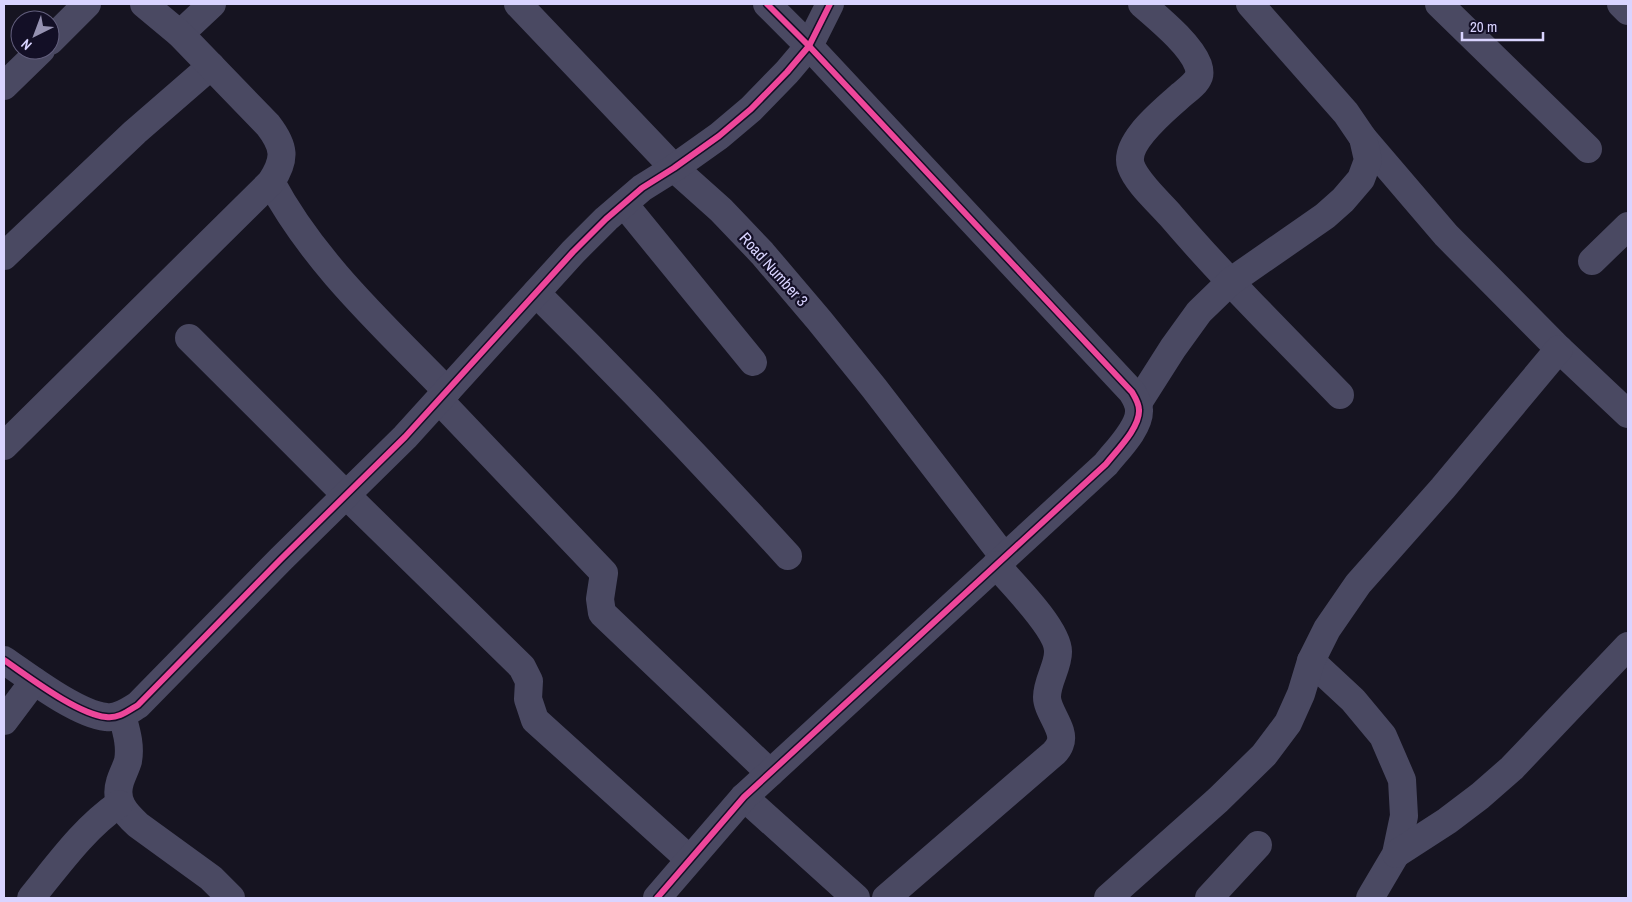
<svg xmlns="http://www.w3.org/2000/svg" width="1632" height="902" font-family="'Archivo Narrow',sans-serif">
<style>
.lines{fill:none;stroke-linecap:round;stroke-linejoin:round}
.street{stroke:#4a4962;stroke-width:28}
.cycleway-casing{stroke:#130f26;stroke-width:9}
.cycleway{stroke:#ed469a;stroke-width:6}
.labels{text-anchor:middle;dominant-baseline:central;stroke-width:4.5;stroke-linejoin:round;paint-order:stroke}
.street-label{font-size:16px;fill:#d9d4ff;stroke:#130f26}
</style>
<rect width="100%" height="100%" fill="#161421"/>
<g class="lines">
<g class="street">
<polyline points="518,4 674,168 721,210 762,253 819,320 874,388 1004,557"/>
<path d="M 1142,4 C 1159,19 1190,44 1198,65 C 1199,68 1200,73 1199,76 C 1196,84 1187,90 1181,95 C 1165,110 1123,142 1131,166 C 1137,183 1159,202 1171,216 C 1224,278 1283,336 1340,395"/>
<polyline points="1439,4 1588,149"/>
<polyline points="1621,4 1628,11"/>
<polyline points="180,34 212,4"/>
<polyline points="50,41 87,4"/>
<polyline points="4,86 41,50"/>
<polyline points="1363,138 1446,235 1559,349 1628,414"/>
<path d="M 271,182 C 314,263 384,326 447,391"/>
<polyline points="624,204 753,362"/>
<polyline points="4,256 135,132 211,66"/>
<polyline points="1592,261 1628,226"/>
<path d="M 536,293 C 622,378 706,466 788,556"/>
<polyline points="189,338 346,495 522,667 529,681 528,699 535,720 689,859"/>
<polyline points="439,400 604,573 600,599 602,613 770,773"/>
<polyline points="1138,403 1173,348 1199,312 1230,282 1325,216 1343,200 1361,179 1368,160 1363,138 1346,113 1250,4"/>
<path d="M 4,446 L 271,182 C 286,159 285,147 268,125 L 180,34 L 144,4"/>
<path d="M 4,660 C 29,677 77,714 106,717 C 118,719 128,711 138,705 L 281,559 L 405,437 L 573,252 L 606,219 L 642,188 L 674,168 L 719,136 L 751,109 L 787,72 L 809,46 L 830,4"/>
<polyline points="1311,661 1353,700 1383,736 1402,780 1404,816 1396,854 1370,898"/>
<path d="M 122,715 C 126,730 131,745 128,761 C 126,768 122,775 120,782 C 114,801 125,813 138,825 L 211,878 L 231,898"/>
<polyline points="4,721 34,681"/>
<polyline points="744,797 856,898"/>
<polyline points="1396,854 1447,821 1480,796 1512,768 1628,646"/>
<path d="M 31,898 C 58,865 84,828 119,804"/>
<path d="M 657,898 L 744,797 L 1106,464 C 1116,451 1140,428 1139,410 C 1139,403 1135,397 1132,392 L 809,46 L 767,4"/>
<path d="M 886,898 L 1054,753 C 1056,751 1059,747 1060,744 C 1066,730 1047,712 1047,697 C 1047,681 1058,667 1058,652 C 1059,630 1011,582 996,565"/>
<polyline points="1108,898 1218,800 1264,755 1288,723 1301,694 1311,661 1327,629 1358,584 1443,488 1559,349"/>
<polyline points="1209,898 1258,845"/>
</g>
<defs>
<g id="cycleway">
<path d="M 4,660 C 29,677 77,714 106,717 C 118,719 128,711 138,705 L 281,559 L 405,437 L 573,252 L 606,219 L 642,188 L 674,168 L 719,136 L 751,109 L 787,72 L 809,46 L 830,4"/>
<path d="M 657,898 L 744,797 L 1106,464 C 1116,451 1140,428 1139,410 C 1139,403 1135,397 1132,392 L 809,46 L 767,4"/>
</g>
</defs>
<use href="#cycleway" class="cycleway-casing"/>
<use href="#cycleway" class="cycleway"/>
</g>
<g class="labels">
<g class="street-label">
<text transform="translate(774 269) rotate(48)">Road Number 3</text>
</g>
</g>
<rect width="1632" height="902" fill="none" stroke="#d9d4ff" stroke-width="10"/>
<g transform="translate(35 35) rotate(222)"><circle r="24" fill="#130f26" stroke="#625e7d"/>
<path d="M0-4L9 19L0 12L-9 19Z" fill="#9591b1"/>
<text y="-8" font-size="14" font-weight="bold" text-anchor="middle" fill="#d9d4ff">N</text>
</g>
<path d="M1462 32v8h81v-8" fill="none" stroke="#d9d4ff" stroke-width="2.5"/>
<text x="1470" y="32" font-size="15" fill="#d9d4ff" stroke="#130f26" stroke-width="4" paint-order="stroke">20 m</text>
</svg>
